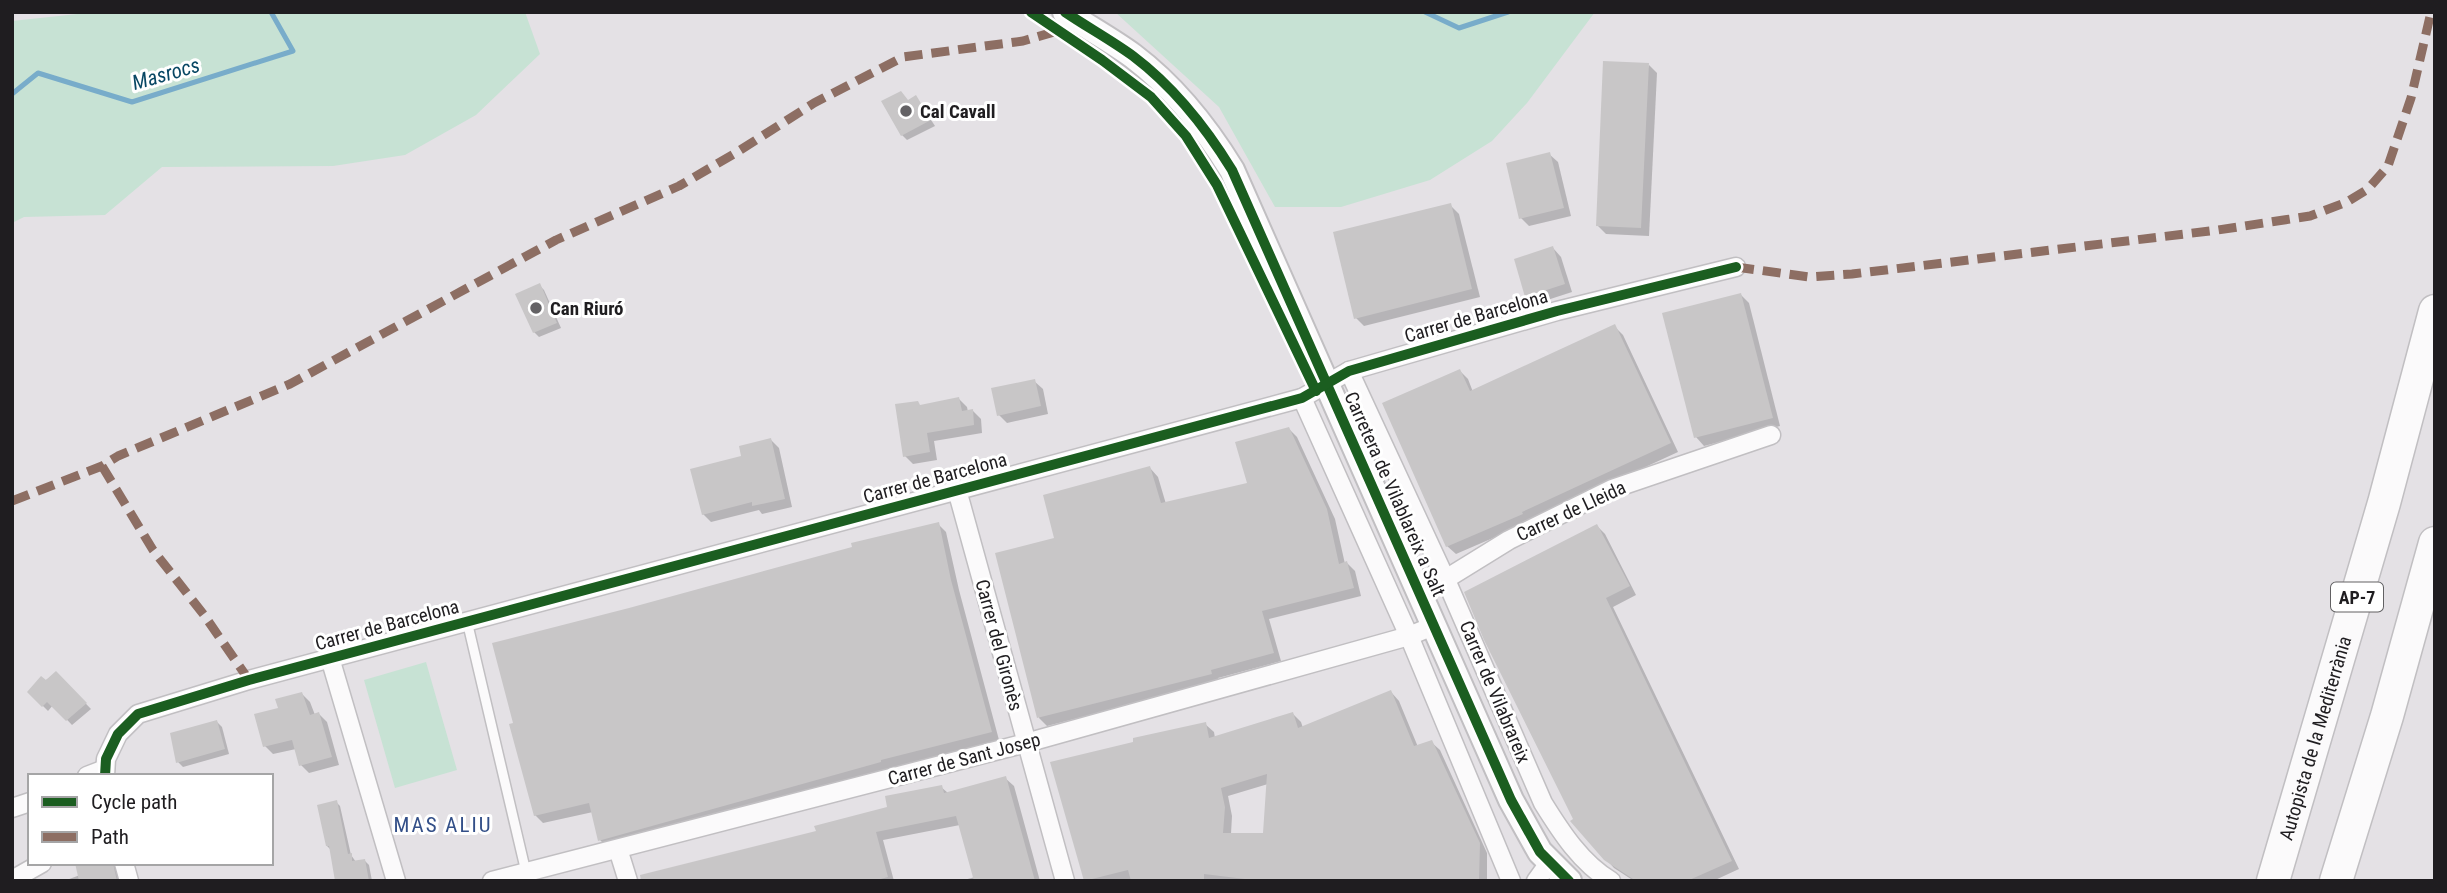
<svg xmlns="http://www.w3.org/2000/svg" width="2447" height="893" font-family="'Roboto Condensed',sans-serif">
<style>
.green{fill:#c7e2d4}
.shadow{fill:#0003;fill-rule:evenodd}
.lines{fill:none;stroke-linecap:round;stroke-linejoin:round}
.stream{stroke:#78acca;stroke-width:5}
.building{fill:#c8c6c7;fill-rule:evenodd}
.lane-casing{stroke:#c1bfc2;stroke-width:12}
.street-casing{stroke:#c1bfc2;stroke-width:21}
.secondary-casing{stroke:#c1bfc2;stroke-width:28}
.highway-casing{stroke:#c1bfc2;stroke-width:35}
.lane{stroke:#fbfafb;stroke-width:9}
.street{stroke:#fbfafb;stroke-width:18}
.secondary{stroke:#fbfafb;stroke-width:24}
.highway{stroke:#fbfafb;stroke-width:32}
.quiet{stroke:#8d6e63;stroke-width:9;stroke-dasharray:18 9;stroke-linecap:butt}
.cycleway-casing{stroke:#fff;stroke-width:15}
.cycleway{stroke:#1b5e20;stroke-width:10}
.poi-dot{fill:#646265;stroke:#fff;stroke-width:2.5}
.labels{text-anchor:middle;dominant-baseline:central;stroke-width:6;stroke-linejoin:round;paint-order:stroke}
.shield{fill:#fff;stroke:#626163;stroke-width:2}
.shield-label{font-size:18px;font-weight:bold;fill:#1f1d20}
.poi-label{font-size:19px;font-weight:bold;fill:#1f1d20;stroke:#fff;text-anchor:start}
.street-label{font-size:19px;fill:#1f1d20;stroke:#fff}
.water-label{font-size:21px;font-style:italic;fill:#084764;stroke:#fff}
.neighbourhood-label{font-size:21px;letter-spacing:2px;fill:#334f88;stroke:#fff}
</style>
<rect width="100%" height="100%" fill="#e4e1e5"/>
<g class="green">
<polygon points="96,12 525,12 540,54 476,115 405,155 333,166 162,167 105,215 24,217 12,223 12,21"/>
<polygon points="1115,12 1595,12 1527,103 1492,141 1430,180 1341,207 1275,207 1219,107"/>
<polygon points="426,662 457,770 395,788 364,680"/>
</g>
<g class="shadow">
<polygon points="1649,65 1657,73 1649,236 1606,234 1597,225"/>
<polygon points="916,97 935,126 907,140 902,135 909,102"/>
<polygon points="1549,154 1558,162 1571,216 1529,226 1521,218"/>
<polygon points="1450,205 1459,214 1480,297 1364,326 1356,318"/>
<polygon points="1553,248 1561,257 1572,292 1535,304 1527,296"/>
<polygon points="539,285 544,290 561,328 539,337 534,332"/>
<polygon points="1741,295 1749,303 1780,426 1704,446 1696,437"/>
<polygon points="1615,327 1623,335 1678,452 1530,520 1530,522 1456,554 1447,546 1460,371 1468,379 1473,392"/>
<polygon points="1034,381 1043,389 1048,414 1007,423 999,415"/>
<polygon points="959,399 967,407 968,412 973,411 981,419 982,433 934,441 937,460 913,464 905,456 921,406"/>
<polygon points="1289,429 1297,437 1335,519 1345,564 1347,563 1355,571 1361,596 1269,619 1281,661 1218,678 1219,682 1047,726 1039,718 1057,539 1150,468 1158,477 1166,504 1250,484"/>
<polygon points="771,440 779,448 792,507 762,514 759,510 711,522 703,514 743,458"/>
<polygon points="938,524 946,532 959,590 999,740 608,848 600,840 593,812 543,823 535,815 630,610"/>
<polygon points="1597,526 1605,534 1636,595 1613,607 1739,869 1713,881 1634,881 1614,868 1605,858 1575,820"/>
<polygon points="56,673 91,709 72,725 53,705 48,711 29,692"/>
<path d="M 1391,692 L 1399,701 L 1418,747 L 1431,742 L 1440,750 L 1487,853 L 1487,881 L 1085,880 L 1205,724 L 1214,732 L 1215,738 L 1293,714 L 1301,722 L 1303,728 ZM 1268,784 L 1264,834 L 1231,834 L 1232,816 L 1228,796 Z"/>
<polygon points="302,694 310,702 315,715 319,714 327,722 339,765 309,773 301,765 296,749 273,754 265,746 280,709"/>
<polygon points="217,722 222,727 229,754 183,767 178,762"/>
<polygon points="1005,778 1014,786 1040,881 960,881 975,877 960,825 883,840 894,881 647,881 818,833 889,808 941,787 948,793"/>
<polygon points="336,802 340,806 351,855 356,862 365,861 369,865 372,881 336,881 331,850 327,846"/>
<polygon points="83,863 116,863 120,881 64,881 80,875"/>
</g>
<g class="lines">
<g class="stream">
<polyline points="1425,12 1459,28 1508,12"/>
<polyline points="12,94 38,73 132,102 293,51 271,12"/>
</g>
</g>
<g class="building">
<polygon points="1603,61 1649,63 1641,228 1596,226"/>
<polygon points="901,91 908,100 916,95 931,120 901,136 881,101"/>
<polygon points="1550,152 1564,208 1519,219 1506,163"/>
<polygon points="1451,203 1472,289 1354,319 1333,232"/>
<polygon points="1553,246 1565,284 1525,297 1514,259"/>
<polygon points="540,283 557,323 533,333 515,294"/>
<polygon points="1741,293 1773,418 1694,438 1662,313"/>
<polygon points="1615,324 1671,443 1522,512 1523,514 1446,547 1382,403 1460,369 1470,391"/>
<polygon points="1035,379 1041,406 997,416 991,388"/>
<polygon points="959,397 962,411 973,409 974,425 927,433 930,452 903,457 895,404 918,401 920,405"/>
<polygon points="1289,427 1327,509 1339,564 1347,561 1354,588 1262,611 1274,653 1211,670 1212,674 1037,718 995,553 1054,538 1043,495 1150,466 1161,503 1247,483 1235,442"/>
<polygon points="771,438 785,499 752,506 752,502 702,515 690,469 741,456 739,446"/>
<polygon points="939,522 951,580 992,732 881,760 881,762 598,841 589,803 534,816 509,724 513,723 492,643 629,608 852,547 851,543"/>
<polygon points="1597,524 1630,586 1606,598 1732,861 1687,881 1636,881 1604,860 1570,821 1573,819 1484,640 1464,592"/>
<polygon points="56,671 87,703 66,721 47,702 42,707 27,692 41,676 46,680"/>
<path d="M 1391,690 L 1414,746 L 1432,740 L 1480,843 L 1479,881 L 1245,881 L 1245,879 L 1204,874 L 1204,881 L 1131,881 L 1128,870 L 1084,881 L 1050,762 L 1133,742 L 1133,738 L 1206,722 L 1209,738 L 1293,712 L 1298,728 ZM 1267,774 L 1263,833 L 1223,833 L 1225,807 L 1221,788 Z"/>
<polygon points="302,692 310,715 319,712 332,757 299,766 292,740 263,747 254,714 278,708 275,699"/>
<polygon points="217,720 225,749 176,763 170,733"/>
<polygon points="1006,776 1035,881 974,881 956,816 876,832 888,877 873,881 641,881 640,875 816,831 814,826 887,807 885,796 942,785 944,793"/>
<polygon points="337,800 348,854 352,853 352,861 365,859 369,881 335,881 329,846 326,846 317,805"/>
<polygon points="75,863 113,863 117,881 79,881"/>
</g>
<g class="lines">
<defs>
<polyline id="lane" points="467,621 526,872"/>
<g id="street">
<path d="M 1349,371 L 1446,580 L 1543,803 C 1561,832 1581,863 1611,881"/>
<polyline points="1302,398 1409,636 1511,881"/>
<polyline points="957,490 1065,881"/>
<polyline points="1420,595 1509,540 1612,489 1771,435"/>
<polyline points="330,658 396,881"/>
<polyline points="87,776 105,769"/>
<polyline points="105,776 106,759 118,734 138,714 249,680 1302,398 1349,371 1557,311 1736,267"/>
<polyline points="12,808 30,802"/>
<polyline points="618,849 628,881"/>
<polyline points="124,863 129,881"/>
<polyline points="12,880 42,863"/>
<polyline points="492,881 1026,743 1409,636 1433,626"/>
<polyline points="1536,881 1549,863"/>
</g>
<path id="secondary" d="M 1065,12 C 1087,27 1111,40 1133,56 C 1174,87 1205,126 1232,170 L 1511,800 L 1540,852 L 1569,881"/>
<g id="highway">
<path id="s1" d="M 2273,881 L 2384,503 L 2435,311"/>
<polyline points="2336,881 2387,716 2435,543"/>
</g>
</defs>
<use href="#lane" class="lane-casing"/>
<use href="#street" class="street-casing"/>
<use href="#secondary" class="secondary-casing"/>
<use href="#highway" class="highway-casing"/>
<use href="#lane" class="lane"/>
<use href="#street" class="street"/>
<use href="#secondary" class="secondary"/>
<use href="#highway" class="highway"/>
<g class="quiet">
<polyline points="1736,267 1809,277 1852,274 2218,230 2310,216 2347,202 2368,189 2388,166 2411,98 2431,12"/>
<polyline points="102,466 153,550 204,615 249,680"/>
<polyline points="12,501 102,466 118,456 290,384 556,240 679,186 734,154 814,103 903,57 1023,41 1061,30"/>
</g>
<defs>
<g id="cycleway">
<polyline points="1031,12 1102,60 1151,97 1186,136 1217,185 1316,391"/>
<path d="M 1065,12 C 1087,27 1111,40 1133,56 C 1174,87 1205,126 1232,170 L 1511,800 L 1540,852 L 1569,881"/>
<polyline points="105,776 106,759 118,734 138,714 249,680 1302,398 1349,371 1557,311 1736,267"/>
</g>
</defs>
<use href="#cycleway" class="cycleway-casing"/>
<use href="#cycleway" class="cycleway"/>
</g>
<g class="poi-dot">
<circle cx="906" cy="111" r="7"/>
<circle cx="536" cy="308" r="7"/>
</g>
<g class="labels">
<rect class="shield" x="2331" y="582.5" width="52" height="29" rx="5"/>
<g class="shield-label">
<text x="2357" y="597">AP-7</text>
</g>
<g class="poi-label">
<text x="920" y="111">Cal Cavall</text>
<text x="550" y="308">Can Riuró</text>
</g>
<g class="street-label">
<text transform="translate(1476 316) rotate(-16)">Carrer de Barcelona</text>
<text transform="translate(935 478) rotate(-15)">Carrer de Barcelona</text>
<text transform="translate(1395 494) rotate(66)">Carretera de Vilablareix a Salt</text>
<text transform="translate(1571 511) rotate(-25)">Carrer de Lleida</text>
<text transform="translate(387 625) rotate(-15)">Carrer de Barcelona</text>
<text transform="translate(999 645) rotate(75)">Carrer del Gironès</text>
<text transform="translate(1495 692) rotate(67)">Carrer de Vilabrareix</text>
<text stroke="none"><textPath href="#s1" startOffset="149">Autopista de la Mediterrània</textPath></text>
<text transform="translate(964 759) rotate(-15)">Carrer de Sant Josep</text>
</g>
<g class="water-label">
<text transform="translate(166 74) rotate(-16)">Masrocs</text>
</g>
<g class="neighbourhood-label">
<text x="443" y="825">MAS ALIU</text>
</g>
</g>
<rect width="2447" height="893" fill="none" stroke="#1f1d20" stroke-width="28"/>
<rect x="28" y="774" width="245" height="91" fill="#ffffff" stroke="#a5a5a6" stroke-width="2"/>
<rect x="42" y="797" width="35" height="10" fill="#1b5e20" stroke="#a5a5a6" stroke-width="2"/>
<text x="91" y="809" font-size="21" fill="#1f1d20">Cycle path</text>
<rect x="42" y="832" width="35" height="10" fill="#8d6e63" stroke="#a5a5a6" stroke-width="2"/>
<text x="91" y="844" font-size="21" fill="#1f1d20">Path</text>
</svg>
